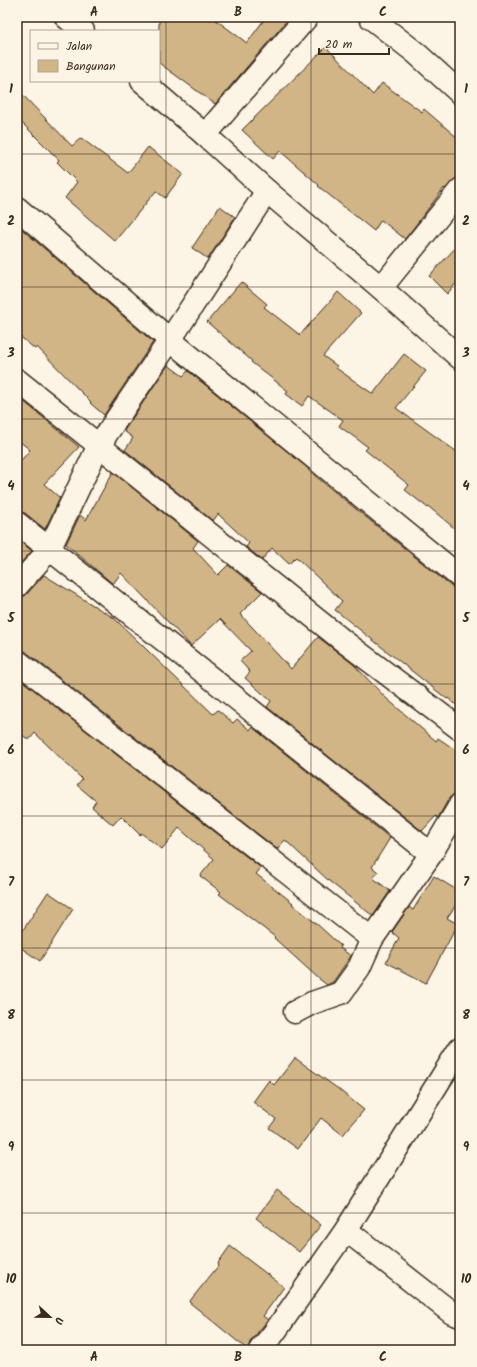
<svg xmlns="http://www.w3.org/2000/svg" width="477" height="1367" font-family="Kalam,sans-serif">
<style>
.building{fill:#d1b586;stroke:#3b2a1e}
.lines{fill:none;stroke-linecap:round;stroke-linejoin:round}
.street-casing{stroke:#3b2a1e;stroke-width:25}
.street{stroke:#fcf5e5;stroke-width:22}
.grid{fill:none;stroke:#3b2a1e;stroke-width:1;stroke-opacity:0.55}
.neatline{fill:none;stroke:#3b2a1e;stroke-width:1.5}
.grid-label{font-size:13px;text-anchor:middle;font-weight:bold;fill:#3b2a1e}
</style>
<rect width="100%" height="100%" fill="#fcf5e5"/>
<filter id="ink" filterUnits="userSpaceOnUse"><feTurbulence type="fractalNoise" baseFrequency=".025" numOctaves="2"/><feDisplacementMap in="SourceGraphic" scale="8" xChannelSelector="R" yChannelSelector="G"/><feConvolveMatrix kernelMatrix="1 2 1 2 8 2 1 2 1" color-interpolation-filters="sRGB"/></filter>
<g filter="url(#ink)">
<g class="building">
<polygon points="159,17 212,17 247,43 266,17 290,17 215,104 159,63"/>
<polygon points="326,47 373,95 382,83 422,112 424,109 460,140 460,178 455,179 445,189 444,188 405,239 381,220 374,231 318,186 319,185 280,151 273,159 242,130"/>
<polygon points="17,89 72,146 81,138 128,173 148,147 183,174 165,198 156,191 115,241 65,198 77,182 57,162 59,160 17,118"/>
<polygon points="220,206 235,217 208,259 192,248"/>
<polygon points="17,225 153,342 104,415 90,403 91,402 80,391 37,347 35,349 17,334"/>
<polygon points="460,243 460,279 447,294 429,276"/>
<polygon points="241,282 267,304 264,307 300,335 338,292 361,313 323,356 337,366 336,368 373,394 404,354 426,371 396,408 460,454 460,533 429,507 428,508 405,490 409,485 365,450 368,447 339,426 343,420 309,396 302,406 286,394 288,391 251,362 252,361 207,322"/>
<polygon points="168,365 183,376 188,371 309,469 308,470 452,587 460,589 460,708 448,698 447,699 335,610 342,601 296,557 289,564 272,548 262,560 246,547 249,543 218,514 213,521 125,450 133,438 124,431"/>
<polygon points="17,396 79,447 44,484 60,498 45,529 25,513 17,511 17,465 30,450 17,439"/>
<polygon points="113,472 198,541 193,548 218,575 228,565 262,592 240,614 291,669 318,637 353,664 386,698 436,741 438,738 460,753 460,793 454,794 449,798 438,818 436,816 422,831 267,707 271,701 245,678 250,672 240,661 251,651 220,619 191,646 121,573 113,584 66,544 80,515 86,520"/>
<polygon points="17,539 32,551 17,567"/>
<polygon points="44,575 114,618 213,714 218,710 233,723 237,719 250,730 252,727 390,838 372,867 378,872 373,878 390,891 373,916 329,881 285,840 277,849 25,651 17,648 17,598 21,598 26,595"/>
<polygon points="20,679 261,868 256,874 293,903 292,904 318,925 341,946 340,948 351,956 333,982 327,985 318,978 274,938 275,937 219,894 221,892 200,876 214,859 179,828 162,849 141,833 140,835 121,816 113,825 92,807 96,801 77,785 82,779 35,733 29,740 17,731 17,683"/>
<polygon points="434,876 460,892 460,899 447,918 458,924 426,983 386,962 399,938 392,932 409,907 413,910"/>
<polygon points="48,892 73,909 40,961 17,945 17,939"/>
<polygon points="295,1058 337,1088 364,1110 343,1135 321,1118 298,1149 269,1128 276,1119 253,1102 269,1080 274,1085"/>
<polygon points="277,1190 321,1225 299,1252 256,1218"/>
<polygon points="230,1246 284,1287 263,1316 268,1320 250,1342 248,1350 189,1302 219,1265 218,1263"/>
</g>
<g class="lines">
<defs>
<g id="street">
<polyline points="66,17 83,31"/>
<polyline points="370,17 416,53 460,93"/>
<polyline points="142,81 205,135 267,191 381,288 460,358"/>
<polyline points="205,135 307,17"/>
<polyline points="17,208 170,340 460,577"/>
<polyline points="381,288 460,190"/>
<polyline points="17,380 346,643 460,729"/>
<polyline points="17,523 431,854"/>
<polyline points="17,586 49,550 99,445 170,340 267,191"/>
<polyline points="17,661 372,939"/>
<polyline points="295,1012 312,1003 341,993 359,968 372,939 431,854 460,805"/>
<polyline points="346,1230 452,1313 460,1316"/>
<polyline points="260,1350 274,1333 346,1230 460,1048"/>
</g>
</defs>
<use href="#street" class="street-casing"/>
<use href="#street" class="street"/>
</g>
</g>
<path class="grid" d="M 166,17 L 166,1350M 311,17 L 311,1350M 17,154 L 460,154M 17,287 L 460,287M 17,419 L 460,419M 17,551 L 460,551M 17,684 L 460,684M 17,816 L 460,816M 17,948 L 460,948M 17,1080 L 460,1080M 17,1213 L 460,1213"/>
<rect width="477" height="1367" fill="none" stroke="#fcf5e5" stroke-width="44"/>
<rect x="30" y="30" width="130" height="52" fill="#fcf5e5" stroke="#afa495"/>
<rect x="38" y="43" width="20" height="6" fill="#fcf5e5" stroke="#afa495"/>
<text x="66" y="50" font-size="12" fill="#3b2a1e">Jalan</text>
<rect x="38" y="60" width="20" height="12" fill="#d1b586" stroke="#afa495"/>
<text x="66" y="70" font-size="12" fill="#3b2a1e">Bangunan</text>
<g transform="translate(50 1317) rotate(112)" stroke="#fcf5e5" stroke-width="3" paint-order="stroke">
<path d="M0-3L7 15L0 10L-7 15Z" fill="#3b2a1e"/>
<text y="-6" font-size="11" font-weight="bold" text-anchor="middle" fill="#3b2a1e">U</text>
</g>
<path d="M319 48v6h70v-6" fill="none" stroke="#3b2a1e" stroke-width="2"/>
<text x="325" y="48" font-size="12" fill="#3b2a1e" stroke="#fcf5e5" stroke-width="3" paint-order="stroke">20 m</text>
<rect x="22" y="22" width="433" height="1323" class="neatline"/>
<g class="grid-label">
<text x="94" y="16">A</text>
<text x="238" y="16">B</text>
<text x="383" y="16">C</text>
<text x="11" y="93">1</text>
<text x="466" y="93">1</text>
<text x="11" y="225">2</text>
<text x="466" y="225">2</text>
<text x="11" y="357">3</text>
<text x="466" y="357">3</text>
<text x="11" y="490">4</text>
<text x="466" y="490">4</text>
<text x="11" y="622">5</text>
<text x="466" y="622">5</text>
<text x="11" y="754">6</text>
<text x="466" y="754">6</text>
<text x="11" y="886">7</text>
<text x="466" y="886">7</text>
<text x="11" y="1019">8</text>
<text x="466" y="1019">8</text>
<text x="11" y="1151">9</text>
<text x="466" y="1151">9</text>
<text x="11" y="1283">10</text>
<text x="466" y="1283">10</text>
<text x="94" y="1361">A</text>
<text x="238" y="1361">B</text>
<text x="383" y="1361">C</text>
</g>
</svg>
